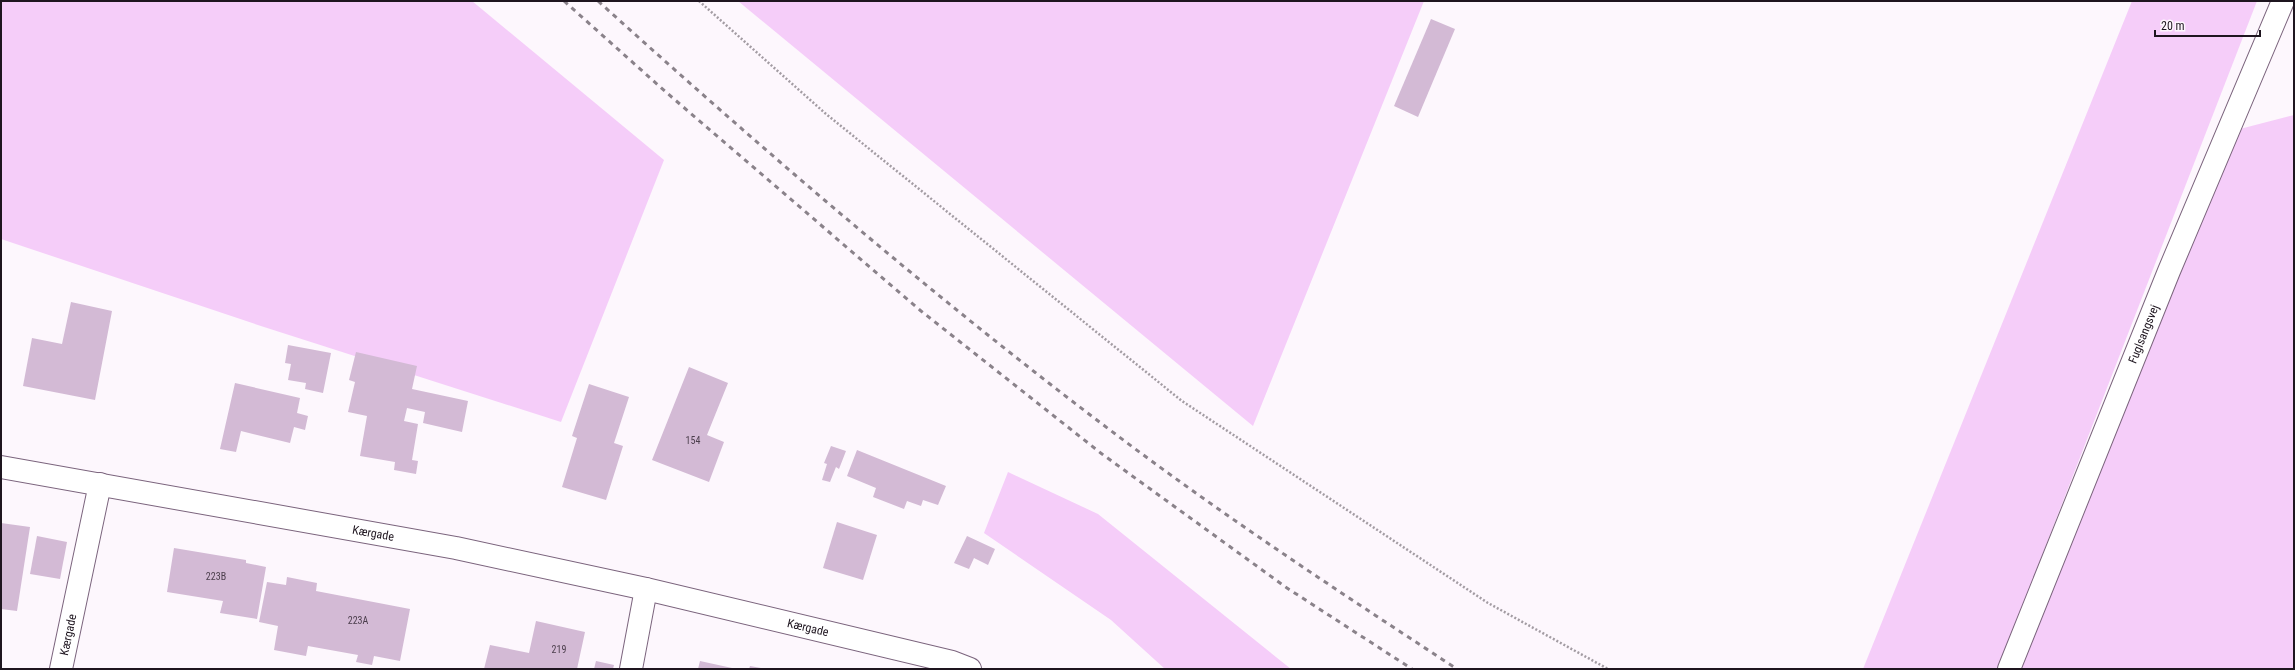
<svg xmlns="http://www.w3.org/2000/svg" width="2295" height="670" font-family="'Roboto Condensed',sans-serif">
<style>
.green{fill:#f5cdf9}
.building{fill:#d3bad5}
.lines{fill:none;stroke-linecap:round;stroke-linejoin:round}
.minor-casing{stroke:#7b647d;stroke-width:24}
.path{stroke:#a39ca3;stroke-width:2.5;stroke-dasharray:2 2;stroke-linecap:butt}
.minor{stroke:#fff;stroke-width:22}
.rail{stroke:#8a828a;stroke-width:3;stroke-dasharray:5 5;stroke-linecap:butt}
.labels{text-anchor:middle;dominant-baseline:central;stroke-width:3;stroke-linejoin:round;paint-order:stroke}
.number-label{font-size:10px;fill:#4b3e4c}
.street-label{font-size:12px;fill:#1e151f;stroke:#fdf7fd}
</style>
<rect width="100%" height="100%" fill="#fdf7fd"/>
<g class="green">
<polygon points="1,1 472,1 664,160 561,422 264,327 1,239"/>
<polygon points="738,1 1424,1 1253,426"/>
<polygon points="2132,1 2257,1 1998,669 1863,669"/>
<polygon points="2294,115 2294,669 2021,669 2236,130"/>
<polygon points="1008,472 1098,514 1291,669 1165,669 1111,620 984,533"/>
</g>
<g class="building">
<polygon points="1431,19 1455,29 1418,117 1394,106"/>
<polygon points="71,302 112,311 95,400 23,386 32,338 62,344"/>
<polygon points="288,345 331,353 323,393 305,389 306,383 288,380 291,364 285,363"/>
<polygon points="356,352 417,366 412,389 468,401 462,432 423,423 425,412 407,408 404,421 418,424 412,460 418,461 416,474 394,470 395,462 360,456 367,416 348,412 355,382 349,380"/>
<polygon points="689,367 728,383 707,435 724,442 709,482 652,460"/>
<polygon points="235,383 300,398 297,413 308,416 305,430 294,427 290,443 241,431 236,452 220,449"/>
<polygon points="589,384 629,397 614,443 623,446 606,500 562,487 577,438 572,436"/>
<polygon points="831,446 846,451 839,469 836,467 830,482 822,480 827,464 824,463"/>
<polygon points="857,450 946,486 938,505 923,500 921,506 907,501 904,509 873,497 876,488 847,476"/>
<polygon points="837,522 877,535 863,580 823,568"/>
<polygon points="1,523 30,527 17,611 1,609"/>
<polygon points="37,536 67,542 60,579 30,574"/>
<polygon points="967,536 995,549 988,565 974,558 969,569 954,563"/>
<polygon points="174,548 246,560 246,563 266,567 257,619 220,613 223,601 167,592"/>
<polygon points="287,577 317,583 316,591 410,609 400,661 374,656 372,665 356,662 358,655 308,646 306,656 274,650 278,626 259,622 267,582 286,585"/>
<polygon points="536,621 585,632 577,669 484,669 490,645 529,653"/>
<polygon points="596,661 614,665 613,669 594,669"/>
<polygon points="700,661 732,668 732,669 698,669"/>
<polygon points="750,666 761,668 761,669 749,669"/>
</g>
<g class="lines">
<defs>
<g id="minor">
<path id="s1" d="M 1,467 L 456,548 L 646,589 L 952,662 L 970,669"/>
<path id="s2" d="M 61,669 L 100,484"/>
<polyline points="631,669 646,589"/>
<path id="s3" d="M 2009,669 L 2169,271 L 2283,1"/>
</g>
</defs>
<use href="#minor" class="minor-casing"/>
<polyline class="path" points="699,1 826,114 1182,401 1488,603 1608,669"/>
<use href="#minor" class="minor"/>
<g class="rail">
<polyline points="564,1 667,93 921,311 1102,454 1287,588 1412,669"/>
<path d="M 598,1 C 764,151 935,298 1114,433 C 1225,517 1341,593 1457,669"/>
</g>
</g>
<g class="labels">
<g class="number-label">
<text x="693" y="440">154</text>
<text x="216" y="576">223B</text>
<text x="358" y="620">223A</text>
<text x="559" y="649">219</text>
</g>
<g class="street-label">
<text stroke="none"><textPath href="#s3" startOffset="361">Fuglsangsvej</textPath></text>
<text stroke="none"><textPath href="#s1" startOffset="378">Kærgade</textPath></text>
<text stroke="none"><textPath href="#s1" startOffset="823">Kærgade</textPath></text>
<text stroke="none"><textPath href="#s2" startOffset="35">Kærgade</textPath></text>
</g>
</g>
<rect width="2295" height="670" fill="none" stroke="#1e151f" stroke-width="4"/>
<path d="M2155 30v6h105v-6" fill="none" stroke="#1e151f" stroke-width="2"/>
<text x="2161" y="30" font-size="12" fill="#1e151f" stroke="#fdf7fd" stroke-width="3" paint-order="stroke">20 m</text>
</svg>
